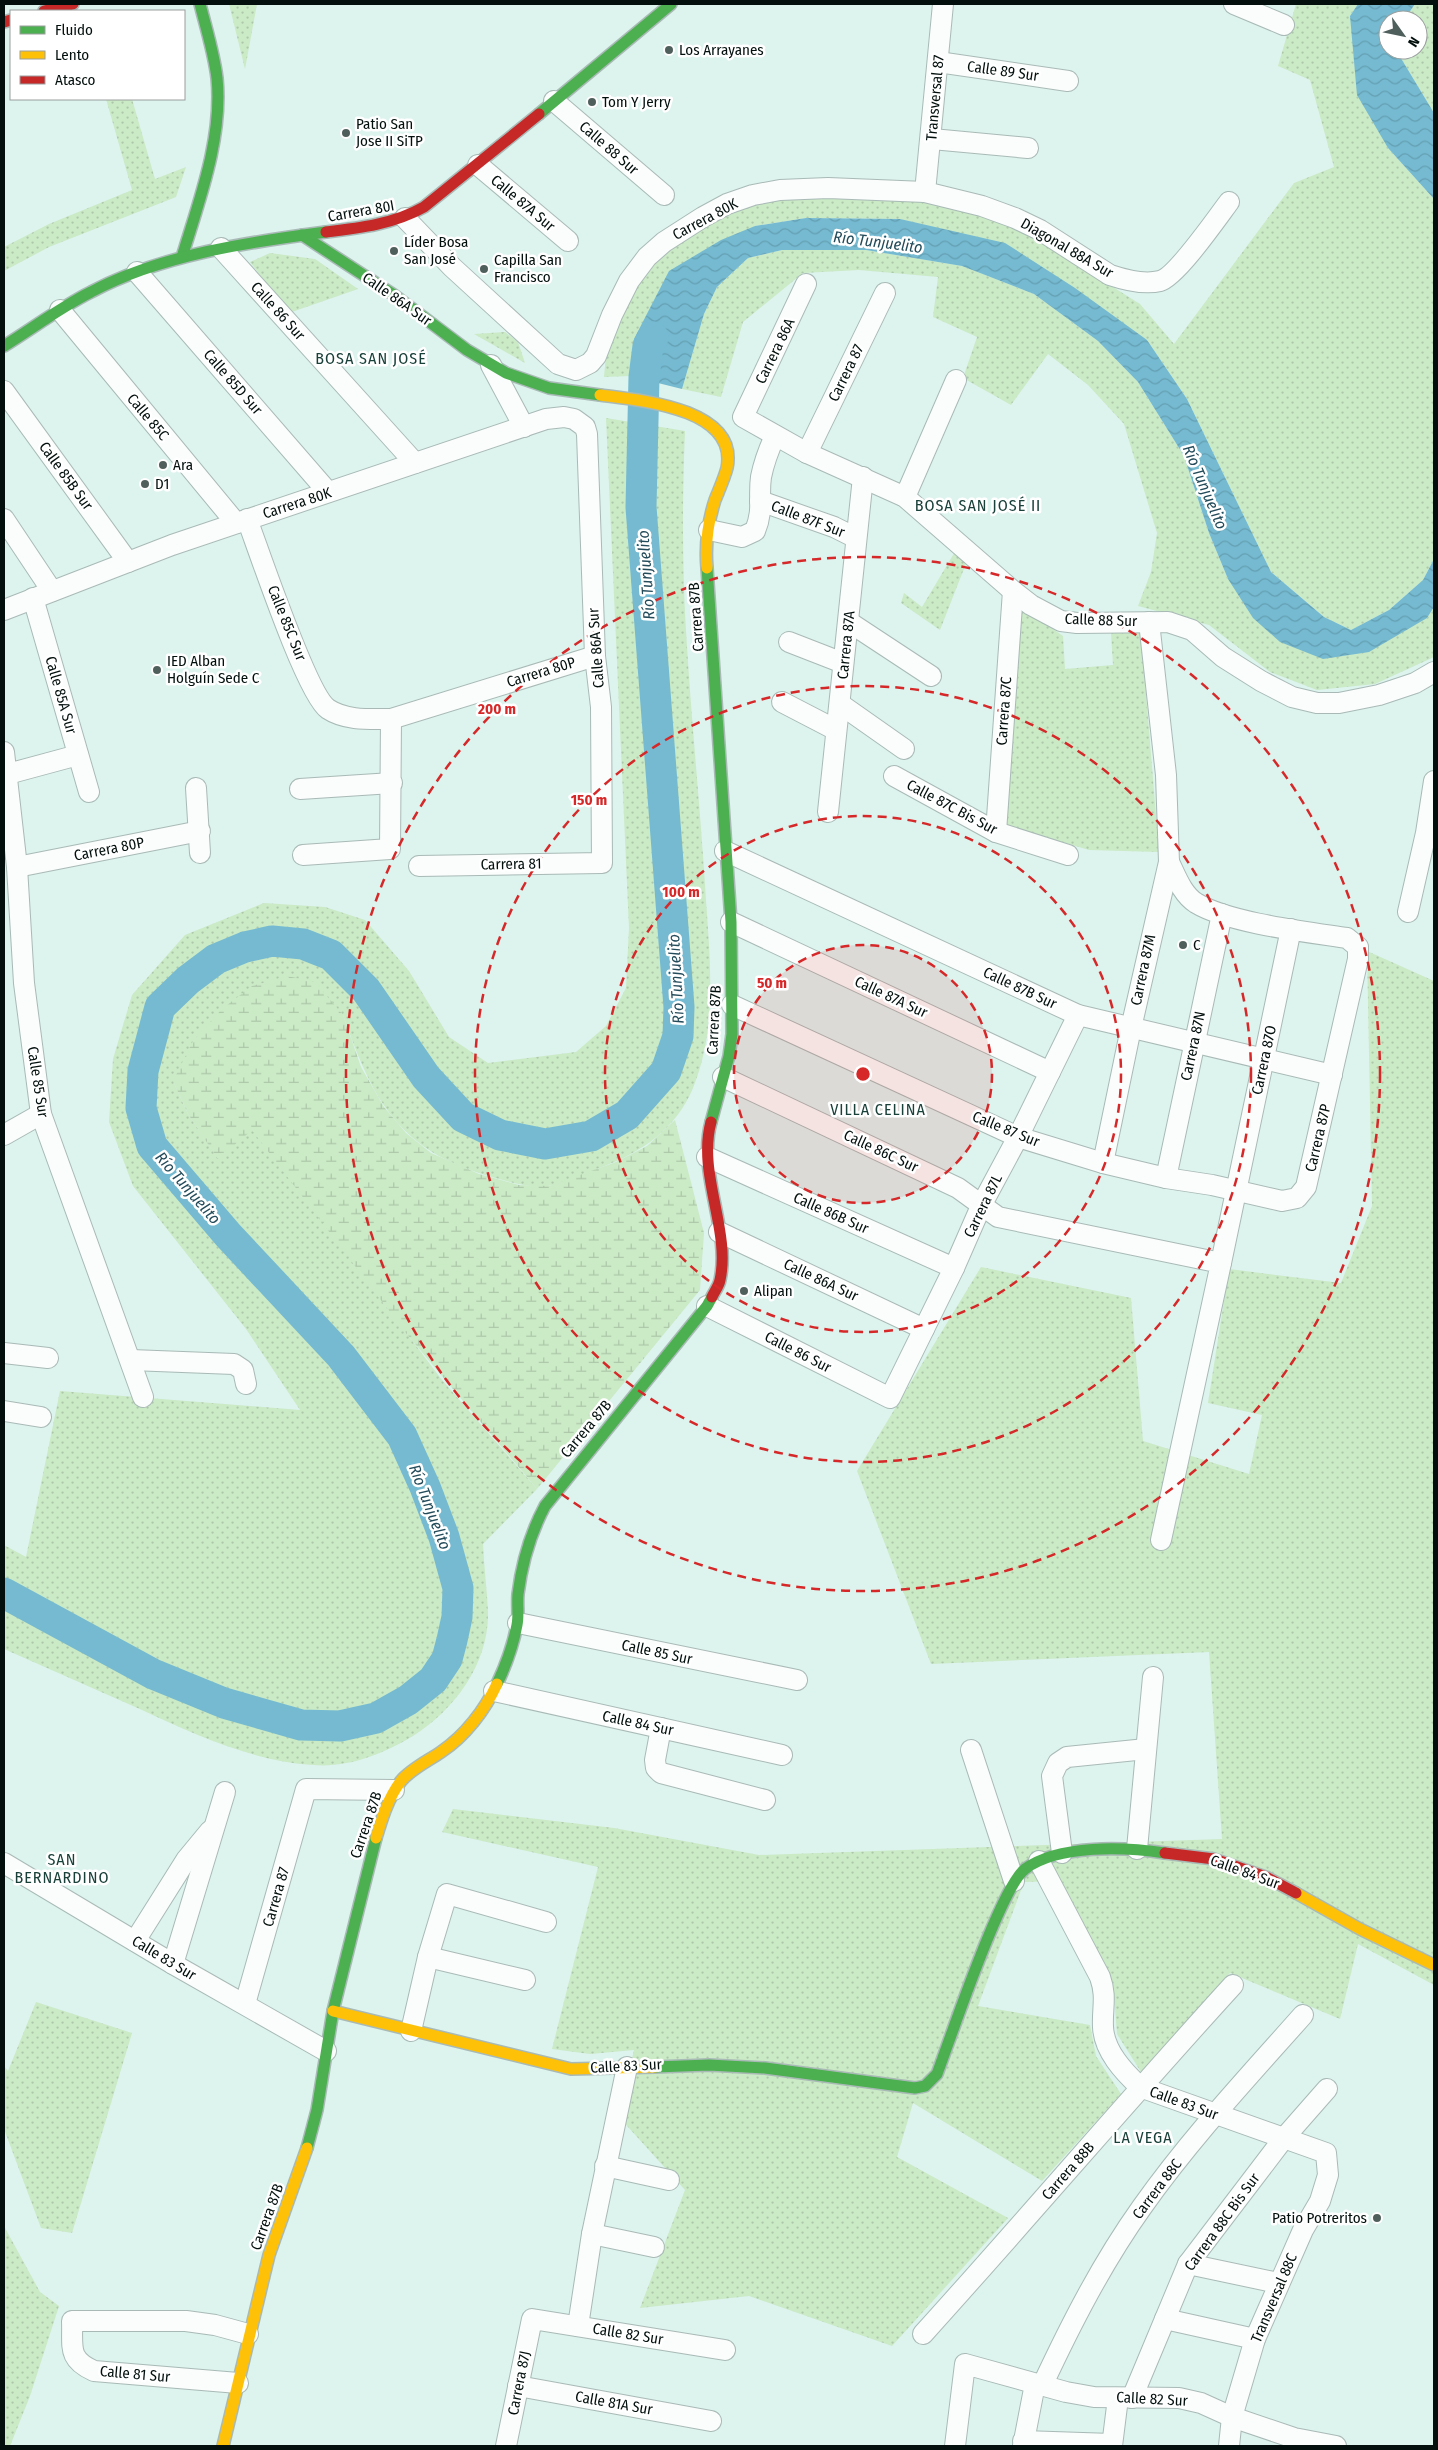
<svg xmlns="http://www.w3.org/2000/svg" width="1438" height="2450" font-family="'Fira Sans Condensed',sans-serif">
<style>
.grass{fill:url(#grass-dots)}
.wetland{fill:url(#wetland-marsh)}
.water{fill:url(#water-waves)}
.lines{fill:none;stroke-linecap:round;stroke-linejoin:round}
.river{stroke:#75bad1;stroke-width:31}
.street-casing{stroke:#a9bab6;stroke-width:22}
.fast-casing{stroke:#a9bab6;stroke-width:14}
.slow-casing{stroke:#a9bab6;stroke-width:14}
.jam-casing{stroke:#a9bab6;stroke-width:14}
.street{stroke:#fafdfc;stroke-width:20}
.fast{stroke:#4caf50;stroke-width:11}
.slow{stroke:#ffc107;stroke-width:11}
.jam{stroke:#c62828;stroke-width:11}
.ring{fill:none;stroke:#d62828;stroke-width:2.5;stroke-dasharray:9 6}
.poi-dot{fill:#4f5f5c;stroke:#fff;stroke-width:2}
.labels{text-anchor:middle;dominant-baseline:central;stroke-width:5;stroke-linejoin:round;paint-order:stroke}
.poi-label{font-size:15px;fill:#020f0d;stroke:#fff;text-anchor:start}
.street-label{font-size:15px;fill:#020f0d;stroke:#fff}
.water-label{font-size:16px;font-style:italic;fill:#234b5a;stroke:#fff}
.neighbourhood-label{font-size:16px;letter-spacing:1px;fill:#194039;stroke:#fff}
.centre{fill:#d62828;stroke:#fff;stroke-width:2.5}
.ring-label{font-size:15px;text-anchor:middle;font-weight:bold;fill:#d62828;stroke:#fff;stroke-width:5;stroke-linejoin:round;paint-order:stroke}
</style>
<defs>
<pattern id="grass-dots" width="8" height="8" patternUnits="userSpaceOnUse" patternTransform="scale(1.25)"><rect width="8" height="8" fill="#cbeac6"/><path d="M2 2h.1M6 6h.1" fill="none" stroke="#adc8a9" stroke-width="1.8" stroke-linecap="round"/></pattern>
<pattern id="wetland-marsh" width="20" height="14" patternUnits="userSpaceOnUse" patternTransform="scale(1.25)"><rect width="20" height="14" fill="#cbeac6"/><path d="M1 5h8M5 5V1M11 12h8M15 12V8" fill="none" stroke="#adc8a9"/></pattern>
<pattern id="water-waves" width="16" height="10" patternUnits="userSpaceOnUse" patternTransform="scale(1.25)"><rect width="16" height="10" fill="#75bad1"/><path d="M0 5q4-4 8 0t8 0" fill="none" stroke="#649fb2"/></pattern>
</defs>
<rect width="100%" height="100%" fill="#ddf3ee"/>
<g class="grass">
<polygon points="229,4 257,4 245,69"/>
<polygon points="1296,4 1358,4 1350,16 1388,148 1434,199 1434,559 1423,580 1389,610 1351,630 1324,617 1271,572 1187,399 1147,340 900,219 806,218 755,226 634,339 630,376 604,377 607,344 650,258 702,219 781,191 951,204 1014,225 1140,304 1174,344 1294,183 1334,167 1310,80 1278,66"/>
<polygon points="1415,4 1434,4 1434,113 1396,50 1418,50 1418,20 1404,20"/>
<polygon points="106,99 132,99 155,179 186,167 176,197 49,247 4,271 4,247 49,224 132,190"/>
<polygon points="782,250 866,250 962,266 1034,294 1098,341 1138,382 1184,456 1209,533 1228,579 1280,642 1427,618 1434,607 1434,657 1375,684 1317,690 1270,672 1209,625 1138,606 1151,572 1157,533 1124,424 1088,385 1048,354 1011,405 963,378 977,337 933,317 938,277 859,270 803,273 743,322 721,397 682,389 704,314 717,287 748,258"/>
<polygon points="270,253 315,259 358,289 289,313 250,262"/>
<polygon points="505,332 518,342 525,363 474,334"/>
<path d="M 606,418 L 685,431 C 682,504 682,575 687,647 C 692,727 700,806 705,885 C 709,951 719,1025 693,1088 C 676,1129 642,1152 602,1167 C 585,1173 565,1184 548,1186 C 529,1188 510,1182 492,1177 C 399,1151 373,1101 343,1015 L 173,1081 L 188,1114 L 218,1158 L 252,1129 L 442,1380 L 537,1489 L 483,1544 C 484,1567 487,1590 488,1612 C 489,1664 454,1710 413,1736 C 383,1754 348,1768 313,1765 C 252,1761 196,1735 142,1710 C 96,1690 50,1669 4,1649 L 4,1545 L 26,1557 L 60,1391 L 300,1410 L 246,1329 L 133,1186 L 109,1122 L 113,1059 L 132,995 L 185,935 L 264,903 L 325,907 L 365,920 L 409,971 L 449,1037 L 488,1063 L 576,1052 L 606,1026 L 626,988 L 629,928 Z"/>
<polygon points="956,550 967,561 940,630 901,603 904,593 922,607"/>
<polygon points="1022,608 1063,636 1065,669 1113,665 1111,633 1141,633 1159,852 1089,850 1004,825"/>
<polygon points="1367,951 1434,981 1434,1985 1358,1944 1340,2019 1230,1973 1141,2072 1117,2034 1114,1995 1060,1881 1024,1882 978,2006 1090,2025 1096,2056 1121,2094 1042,2181 913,2103 897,2157 1008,2218 892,2346 749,2296 640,2308 685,2190 619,2117 634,2050 590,2054 552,2049 598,1867 442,1832 453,1809 614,1828 759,1855 1222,1839 1209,1652 931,1664 857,1471 981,1267 1131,1298 1143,1441 1249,1474 1262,1415 1208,1403 1229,1269 1341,1283 1372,1206"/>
<polygon points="36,2002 132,2033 72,2233 41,2228 4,2129 4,2066 8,2071"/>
<polygon points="4,2226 40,2292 59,2306 30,2396 10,2446 4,2446"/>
</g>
<polygon class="wetland" points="287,976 315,982 343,1015 361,1067 384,1107 406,1133 431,1153 479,1174 519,1185 549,1186 616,1162 647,1146 675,1120 704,1233 700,1290 537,1489 405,1332 252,1130 218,1159 188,1114 173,1081 193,1041 222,1009 252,986"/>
<g class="water">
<polygon points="1358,4 1415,4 1404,20 1388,20 1388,50 1396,50 1434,113 1434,199 1388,148 1357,95 1350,16"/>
<polygon points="806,218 900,219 1005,243 1075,288 1147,340 1187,399 1271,572 1324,617 1351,630 1389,610 1423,580 1434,559 1434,607 1427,618 1369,652 1323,659 1280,642 1253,618 1228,579 1209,533 1184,456 1138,382 1098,341 1034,294 962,266 866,250 782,250 748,258 717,287 704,314 682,389 630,376 634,339 669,271 721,240 755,226"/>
</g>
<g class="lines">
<polyline class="river" points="4,1593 153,1674 224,1703 301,1725 340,1726 376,1718 408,1700 433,1680 447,1659 452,1640 457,1617 458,1588 444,1537 425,1487 402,1436 341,1356 228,1235 152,1146 141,1108 143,1071 160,1007 188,980 216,959 245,947 272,941 303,944 331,955 366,990 426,1077 463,1117 500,1135 545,1144 591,1136 627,1115 666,1071 678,1036 679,1007 641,507 644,377 648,346 653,337"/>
<defs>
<g id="street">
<polyline points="1234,4 1284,25"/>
<polyline points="938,62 1068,81"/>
<polyline points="554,101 664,195"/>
<polyline points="932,139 1028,148"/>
<polyline points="478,165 568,241"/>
<polyline points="925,192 943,4"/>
<path d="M 405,218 L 452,267 L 558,364 L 576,370 L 590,363 L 596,356 L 612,315 L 629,281 L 647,257 L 664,242 L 703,217 L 727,204 L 753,195 L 780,190 L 828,188 L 925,192 L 982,206 L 1015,218 L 1040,230 L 1110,275 C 1125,280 1144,285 1160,281 C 1176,277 1217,218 1229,202"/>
<polyline points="221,248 415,463"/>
<polyline points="137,272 328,492"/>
<polyline points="806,284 743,417 807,453 905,497 1013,591 1031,605 1061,621 1077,623 1168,622 1192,630 1223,657 1261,681 1292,697 1317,703 1339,703 1379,695 1415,683 1434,672"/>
<polyline points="60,310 236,523"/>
<polyline points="491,365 524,427"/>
<polyline points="4,391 128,562"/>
<polyline points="807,453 885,293"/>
<polyline points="905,497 956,380"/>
<polyline points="760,501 834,527 856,538"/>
<polyline points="4,519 52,591"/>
<path d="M 247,519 C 259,551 307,695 328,709 C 346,721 371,719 391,719 L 595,656"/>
<path d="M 709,530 L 742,537 L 755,531 C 764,509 758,498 761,477 C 764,462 769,449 775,436"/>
<polyline points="33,598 89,792"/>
<polyline points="4,610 172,545 546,419 564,417 574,419 585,427 587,434 595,656 601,707 602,863 419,866"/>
<polyline points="849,622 931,676"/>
<polyline points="789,642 843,663"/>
<polyline points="782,702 836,730"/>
<polyline points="840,704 904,749"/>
<polyline points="4,752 17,867 24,983 41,1114 143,1397"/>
<polyline points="4,775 78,755"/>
<polyline points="894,776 996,832 1068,855"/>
<polyline points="196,788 200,853"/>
<polyline points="300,789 392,783"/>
<polyline points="828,812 863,477"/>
<polyline points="996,832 1013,591"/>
<polyline points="725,851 1078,1015 1332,1075"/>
<polyline points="303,855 390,849 391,719"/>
<polyline points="17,867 200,831"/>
<polyline points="1408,912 1426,833 1434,781"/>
<polyline points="731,922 1050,1072"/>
<path d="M 732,1005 L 1018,1137 L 1103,1163 L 1166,1178 L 1212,1185 L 1282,1201 L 1297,1198 L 1306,1187 L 1358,959 L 1358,947 L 1347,938 C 1307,932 1229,923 1196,903 C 1182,894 1176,876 1169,862"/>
<polyline points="723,1077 958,1188 998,1217 1221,1263 1161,1540"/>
<polyline points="4,1135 41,1114"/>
<polyline points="707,1157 954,1268"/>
<polyline points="1103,1163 1131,1028 1169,862 1166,775 1149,622"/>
<polyline points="1166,1178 1222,914"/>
<polyline points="719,1232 924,1329"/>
<polyline points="1221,1263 1291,929"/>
<polyline points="707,1306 890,1398 954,1268 982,1204 1018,1137 1078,1015"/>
<polyline points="4,1353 48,1358"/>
<polyline points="131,1360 234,1364 243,1370 246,1384"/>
<polyline points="4,1411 41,1417"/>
<polyline points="518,1623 797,1680"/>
<polyline points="494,1691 782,1755"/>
<polyline points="661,1728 655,1760 656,1768 661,1773 765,1800"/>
<polyline points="971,1750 1014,1881"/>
<polyline points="1137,1849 1153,1677"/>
<polyline points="1062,1853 1052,1776 1058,1763 1067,1757 1146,1749"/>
<path d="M 1039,1861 L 1100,1977 C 1107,1997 1102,2008 1103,2027 C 1104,2051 1124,2072 1140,2087 L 1326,2153 L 1328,2175 L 1320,2201 L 1303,2230 L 1255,2339 L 1232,2417 L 1229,2446"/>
<polyline points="4,1863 173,1964 326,2051"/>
<polyline points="135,1941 186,1860 210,1831"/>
<polyline points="428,1957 525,1980"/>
<polyline points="173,1964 225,1792"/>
<polyline points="245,2004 306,1789 394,1790"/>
<polyline points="411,2031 428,1957 447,1894 546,1922"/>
<polyline points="605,2166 669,2180"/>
<polyline points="592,2234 654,2247"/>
<polyline points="1188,2264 1278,2283"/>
<polyline points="1165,2319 1255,2339"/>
<polyline points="578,2326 592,2234 627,2067"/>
<path d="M 923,2334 C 1027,2219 1128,2100 1233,1985"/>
<path d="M 238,2383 L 94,2371 C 67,2359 73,2347 72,2321 L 186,2321 L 215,2325 L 248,2334"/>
<polyline points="518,2386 711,2421"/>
<path d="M 1042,2386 C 1071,2324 1102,2263 1142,2207 C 1190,2139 1248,2077 1303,2015"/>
<polyline points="1132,2398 1188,2264 1284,2138 1327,2089"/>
<polyline points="1023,2441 1112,2444"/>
<polyline points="506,2446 532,2319 725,2350"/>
<polyline points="955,2446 965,2364 1066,2392 1094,2397 1179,2398 1201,2403 1232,2417 1294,2438 1336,2446"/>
<polyline points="1023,2446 1035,2384"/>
<polyline points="1112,2446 1118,2398"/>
</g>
<g id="fast">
<polyline points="539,114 671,4"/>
<polyline points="302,235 394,295 467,350 506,373 549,388 600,395"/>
<path d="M 182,257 C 199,201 223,138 217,78 C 214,53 206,28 200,4"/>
<path d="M 4,346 C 33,328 61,307 91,292 C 160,255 249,242 326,232"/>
<polyline points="707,568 731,922 732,1034 729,1056 711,1122"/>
<path d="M 497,1684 C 506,1665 513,1646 517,1625 C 519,1615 517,1605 518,1594 C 522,1562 530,1534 545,1506 L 707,1306 L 712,1297"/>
<path d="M 655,2067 L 709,2065 L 765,2068 L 915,2088 L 925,2086 L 937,2074 C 951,2037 1001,1887 1025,1869 C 1059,1844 1125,1847 1165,1853"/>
<polyline points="307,2148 317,2110 333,2011 376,1838"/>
</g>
<g id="slow">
<path d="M 600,395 C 639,400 739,408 727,468 C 724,479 719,490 715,500 C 708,522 705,546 707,568"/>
<path d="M 376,1838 C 382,1818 388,1798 401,1781 C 411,1769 428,1761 441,1752 C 465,1736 485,1710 497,1684"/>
<polyline points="1296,1893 1360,1929 1434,1965"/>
<polyline points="333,2011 571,2069 655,2067"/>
<polyline points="223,2446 269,2255 307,2148"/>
</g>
<g id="jam">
<polyline points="44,11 73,4"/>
<polyline points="4,22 11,20"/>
<path d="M 326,232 C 360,228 394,224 424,207 L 539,114"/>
<path d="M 711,1122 C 697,1174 731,1230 720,1280 C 719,1286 714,1292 712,1297"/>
<polyline points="1165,1853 1214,1859 1266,1877 1296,1893"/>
</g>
</defs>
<use href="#street" class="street-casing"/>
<use href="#fast" class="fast-casing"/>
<use href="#slow" class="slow-casing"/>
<use href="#jam" class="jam-casing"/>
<use href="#street" class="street"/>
<use href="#fast" class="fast"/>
<use href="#slow" class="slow"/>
<use href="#jam" class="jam"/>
</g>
<circle cx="863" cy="1074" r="129" fill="#d62828" fill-opacity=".12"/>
<g class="ring">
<circle cx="863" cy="1074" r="129"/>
<circle cx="863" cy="1074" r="258"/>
<circle cx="863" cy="1074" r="388"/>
<circle cx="863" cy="1074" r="517"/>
</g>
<g class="poi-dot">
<circle cx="669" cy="50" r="5"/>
<circle cx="592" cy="102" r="5"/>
<circle cx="346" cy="133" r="5"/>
<circle cx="394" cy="251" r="5"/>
<circle cx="484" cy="269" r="5"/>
<circle cx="163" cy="465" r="5"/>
<circle cx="145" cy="484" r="5"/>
<circle cx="157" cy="670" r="5"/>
<circle cx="1183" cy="945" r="5"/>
<circle cx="744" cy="1291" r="5"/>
<circle cx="1377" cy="2218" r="5"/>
</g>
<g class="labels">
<g class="poi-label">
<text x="679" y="50">Los Arrayanes</text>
<text x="602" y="102">Tom Y Jerry</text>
<text x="356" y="124">Patio San<tspan x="356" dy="17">Jose II SiTP</tspan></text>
<text x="404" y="242">Líder Bosa<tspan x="404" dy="17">San José</tspan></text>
<text x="494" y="260">Capilla San<tspan x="494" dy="17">Francisco</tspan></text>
<text x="173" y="465">Ara</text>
<text x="155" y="484">D1</text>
<text x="167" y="661">IED Alban<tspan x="167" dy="17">Holguín Sede C</tspan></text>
<text x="1193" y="945">C</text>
<text x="754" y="1291">Alipan</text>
<text x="1367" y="2218" text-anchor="end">Patio Potreritos</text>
</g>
<g class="street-label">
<text transform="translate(1003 71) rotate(8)">Calle 89 Sur</text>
<text transform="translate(935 98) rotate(-85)">Transversal 87</text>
<text transform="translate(609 148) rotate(41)">Calle 88 Sur</text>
<text transform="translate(523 203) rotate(40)">Calle 87A Sur</text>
<text transform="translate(361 211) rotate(-10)">Carrera 80I</text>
<text transform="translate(705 219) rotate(-28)">Carrera 80K</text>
<text transform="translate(1067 248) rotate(30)">Diagonal 88A Sur</text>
<text transform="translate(397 299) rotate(35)">Calle 86A Sur</text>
<text transform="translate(278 311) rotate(48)">Calle 86 Sur</text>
<text transform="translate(775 351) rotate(-64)">Carrera 86A</text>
<text transform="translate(846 373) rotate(-64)">Carrera 87</text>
<text transform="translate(233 382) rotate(49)">Calle 85D Sur</text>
<text transform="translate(148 417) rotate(50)">Calle 85C</text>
<text transform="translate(66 476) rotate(54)">Calle 85B Sur</text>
<text transform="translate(297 503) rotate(-18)">Carrera 80K</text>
<text transform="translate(808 519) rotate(21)">Calle 87F Sur</text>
<text transform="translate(696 617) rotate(-94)">Carrera 87B</text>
<text transform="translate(1101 620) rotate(2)">Calle 88 Sur</text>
<text transform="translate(287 623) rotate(68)">Calle 85C Sur</text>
<text transform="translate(846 645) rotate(-84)">Carrera 87A</text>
<text transform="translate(596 648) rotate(-94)">Calle 86A Sur</text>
<text transform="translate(541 672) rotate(-17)">Carrera 80P</text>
<text transform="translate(61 695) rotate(74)">Calle 85A Sur</text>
<text transform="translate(1004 711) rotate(-86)">Carrera 87C</text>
<text transform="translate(952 807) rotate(28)">Calle 87C Bis Sur</text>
<text transform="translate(109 849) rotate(-11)">Carrera 80P</text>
<text transform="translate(511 864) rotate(-1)">Carrera 81</text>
<text transform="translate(1143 970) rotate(-78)">Carrera 87M</text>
<text transform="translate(1020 988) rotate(25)">Calle 87B Sur</text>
<text transform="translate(891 997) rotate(25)">Calle 87A Sur</text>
<text transform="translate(714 1020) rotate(-87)">Carrera 87B</text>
<text transform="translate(1193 1046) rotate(-78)">Carrera 87N</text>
<text transform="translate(1264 1060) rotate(-78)">Carrera 87O</text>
<text transform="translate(38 1082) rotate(81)">Calle 85 Sur</text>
<text transform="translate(1006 1129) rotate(22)">Calle 87 Sur</text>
<text transform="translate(1318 1138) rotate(-77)">Carrera 87P</text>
<text transform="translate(881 1151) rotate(25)">Calle 86C Sur</text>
<text transform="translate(983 1206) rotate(-64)">Carrera 87L</text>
<text transform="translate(831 1213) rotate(24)">Calle 86B Sur</text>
<text transform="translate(821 1280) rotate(25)">Calle 86A Sur</text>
<text transform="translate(798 1352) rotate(27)">Calle 86 Sur</text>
<text transform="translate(586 1429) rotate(-50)">Carrera 87B</text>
<text transform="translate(657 1652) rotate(12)">Calle 85 Sur</text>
<text transform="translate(638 1723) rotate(12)">Calle 84 Sur</text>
<text transform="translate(366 1825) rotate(-71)">Carrera 87B</text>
<text transform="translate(1245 1872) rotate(20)">Calle 84 Sur</text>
<text transform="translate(276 1897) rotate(-74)">Carrera 87</text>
<text transform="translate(164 1958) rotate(31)">Calle 83 Sur</text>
<text transform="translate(626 2066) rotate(-3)">Calle 83 Sur</text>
<text transform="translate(1184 2103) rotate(20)">Calle 83 Sur</text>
<text transform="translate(1068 2171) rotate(-49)">Carrera 88B</text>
<text transform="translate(1157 2189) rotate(-53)">Carrera 88C</text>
<text transform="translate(267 2217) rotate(-70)">Carrera 87B</text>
<text transform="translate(1222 2222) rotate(-54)">Carrera 88C Bis Sur</text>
<text transform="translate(1274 2298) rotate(-67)">Transversal 88C</text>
<text transform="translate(628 2334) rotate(9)">Calle 82 Sur</text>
<text transform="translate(135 2374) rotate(5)">Calle 81 Sur</text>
<text transform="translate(519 2383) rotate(-79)">Carrera 87J</text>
<text transform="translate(1152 2399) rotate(3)">Calle 82 Sur</text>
<text transform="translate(614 2403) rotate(10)">Calle 81A Sur</text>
</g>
<g class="water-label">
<text transform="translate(878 242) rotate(7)">Río Tunjuelito</text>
<text transform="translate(1205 487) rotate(67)">Río Tunjuelito</text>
<text transform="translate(646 575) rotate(-94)">Río Tunjuelito</text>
<text transform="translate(676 979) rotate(-93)">Río Tunjuelito</text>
<text transform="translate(188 1188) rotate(49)">Río Tunjuelito</text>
<text transform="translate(430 1507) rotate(69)">Río Tunjuelito</text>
</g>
<g class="neighbourhood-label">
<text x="371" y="358">BOSA SAN JOSÉ</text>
<text x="978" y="505">BOSA SAN JOSÉ II</text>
<text x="878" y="1109">VILLA CELINA</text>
<text x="62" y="1859">SAN<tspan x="62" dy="18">BERNARDINO</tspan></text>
<text x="1143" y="2137">LA VEGA</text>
</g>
</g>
<circle cx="863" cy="1074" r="8" class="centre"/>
<g class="ring-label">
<text x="497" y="714">200 m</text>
<text x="589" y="805">150 m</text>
<text x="681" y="897">100 m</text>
<text x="772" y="988">50 m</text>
</g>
<rect width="1438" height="2450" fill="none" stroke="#020f0d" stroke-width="10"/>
<rect x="10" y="10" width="175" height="90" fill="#ffffff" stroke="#9a9f9e"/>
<rect x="20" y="26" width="25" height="8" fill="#4caf50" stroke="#9a9f9e"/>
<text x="55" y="35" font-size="15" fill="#020f0d">Fluido</text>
<rect x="20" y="51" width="25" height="8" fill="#ffc107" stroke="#9a9f9e"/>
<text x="55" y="60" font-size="15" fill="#020f0d">Lento</text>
<rect x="20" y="76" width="25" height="8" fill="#c62828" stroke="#9a9f9e"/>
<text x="55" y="85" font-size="15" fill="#020f0d">Atasco</text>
<g transform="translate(1403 35) rotate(123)"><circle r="24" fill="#ffffff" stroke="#9a9f9e"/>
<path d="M0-4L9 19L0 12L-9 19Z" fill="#4f5f5c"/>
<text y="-8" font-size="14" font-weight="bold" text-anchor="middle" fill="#020f0d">N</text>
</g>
</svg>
